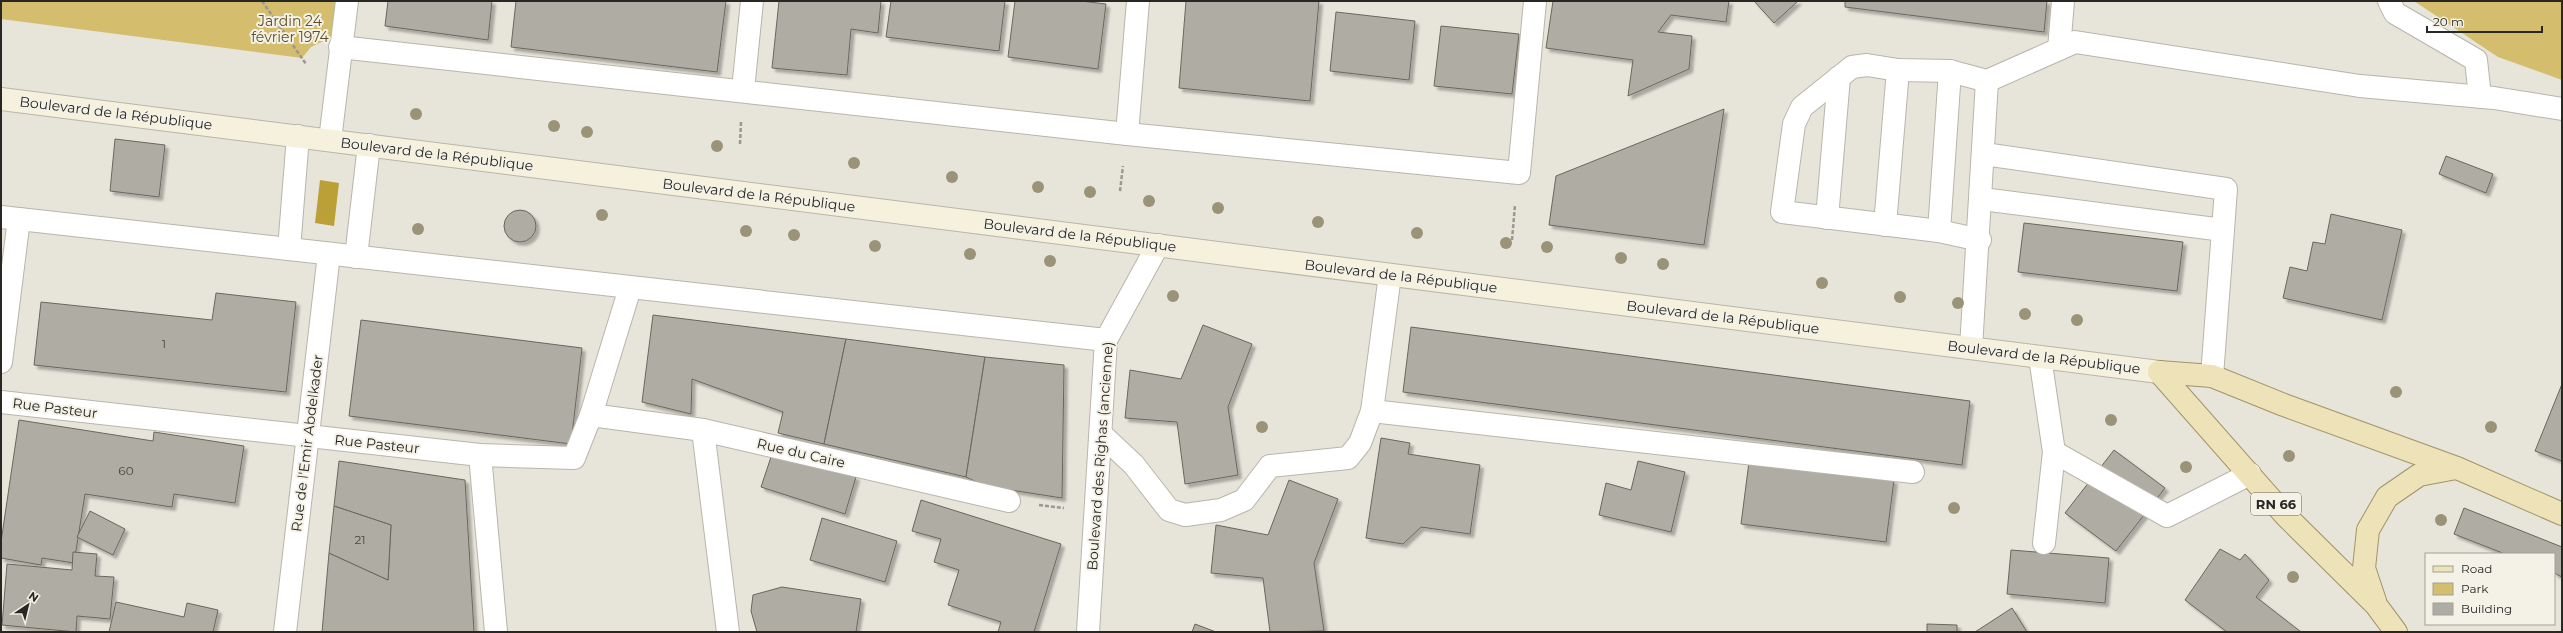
<svg xmlns="http://www.w3.org/2000/svg" width="2563" height="633" font-family="Montserrat,sans-serif">
<style>
.green{fill:#d4be6e}
.water{fill:#bba037}
.building{fill:#afaca3;stroke:#69675e;filter:url(#shadow)}
.lines{fill:none;stroke-linecap:round;stroke-linejoin:round}
.lane-casing{stroke:#b8b5ab;stroke-width:24}
.street-casing{stroke:#b8b5ab;stroke-width:24}
.secondary-casing{stroke:#b8b5ab;stroke-width:24}
.primary-casing{stroke:#a19466;stroke-width:24}
.path{stroke:#9a9890;stroke-width:2.5;stroke-dasharray:4 2;stroke-linecap:butt}
.lane{stroke:#fff;stroke-width:22}
.street{stroke:#fff;stroke-width:22}
.secondary{stroke:#f6f1dc;stroke-width:22}
.primary{stroke:#eee2b9;stroke-width:22}
.tree{fill:#9b9378}
.labels{text-anchor:middle;dominant-baseline:central;stroke-width:4;stroke-linejoin:round;paint-order:stroke}
.number-label{font-size:12px;fill:#4a4843}
.shield{fill:#f4f1e7;stroke:#65645e;stroke-width:1}
.shield-label{font-size:13px;font-weight:bold;fill:#282723}
.park-label{font-size:14px;fill:#5d5127;stroke:#f4f1e7}
.street-label{font-size:14px;fill:#282723;stroke:#f4f1e7}
</style>
<defs>
<filter id="shadow"><feDropShadow dx="3.5" dy="3.5" stdDeviation="1" flood-color="#0004"/></filter>
</defs>
<rect width="100%" height="100%" fill="#e7e4da"/>
<g class="green">
<polygon points="1,1 338,1 334,36 311,47 302,58 1,19"/>
<polygon points="2414,1 2562,1 2562,80 2498,57"/>
</g>
<polygon class="water" points="320,180 339,183 334,226 315,223"/>
<g class="building">
<polygon points="388,1 492,1 488,40 385,26"/>
<polygon points="516,1 726,1 717,72 511,47"/>
<polygon points="779,1 881,1 878,33 851,29 847,75 772,68"/>
<polygon points="891,1 1005,1 999,51 886,37"/>
<polygon points="1015,1 1081,1 1106,4 1098,69 1008,57"/>
<polygon points="1186,1 1319,1 1310,101 1179,88"/>
<polygon points="1553,1 1729,1 1726,22 1671,15 1658,32 1692,36 1689,69 1628,96 1633,60 1546,48"/>
<polygon points="1754,1 1798,1 1774,23"/>
<polygon points="1845,1 2047,1 2044,32 1845,7"/>
<polygon points="1336,12 1415,21 1409,80 1330,71"/>
<polygon points="1441,26 1519,34 1512,94 1434,86"/>
<polygon points="1724,109 1704,245 1549,225 1556,176"/>
<polygon points="115,139 165,145 159,197 110,191"/>
<polygon points="2446,156 2493,174 2486,193 2439,174"/>
<circle cx="520" cy="226" r="16"/>
<polygon points="2331,214 2402,230 2382,320 2283,298 2290,267 2307,271 2313,242 2325,244"/>
<polygon points="2024,223 2183,242 2177,291 2018,272"/>
<polygon points="216,293 296,302 286,392 34,365 41,302 212,320"/>
<polygon points="653,315 846,339 824,444 778,433 783,412 692,379 691,414 642,402"/>
<polygon points="361,320 582,348 571,444 349,416"/>
<polygon points="1203,325 1252,344 1228,407 1238,475 1185,484 1177,422 1125,418 1130,370 1181,379"/>
<polygon points="1411,327 1970,401 1962,465 1403,392"/>
<polygon points="846,339 985,357 966,477 824,444"/>
<polygon points="985,357 1064,365 1062,498 985,486 966,477"/>
<polygon points="2562,384 2562,461 2535,451"/>
<polygon points="19,420 153,441 154,432 244,446 235,503 174,494 172,507 85,494 74,563 42,558 41,565 1,558 1,542"/>
<polygon points="1381,438 1410,443 1408,454 1480,465 1470,534 1421,527 1403,544 1366,538"/>
<polygon points="2114,450 2165,488 2116,551 2065,513"/>
<polygon points="773,451 856,477 845,514 761,487"/>
<polygon points="339,461 465,480 474,632 322,632 329,553 388,580 391,525 334,506"/>
<polygon points="1638,461 1685,472 1671,532 1599,515 1606,483 1631,490"/>
<polygon points="1749,462 1894,480 1886,542 1741,524"/>
<polygon points="1289,480 1338,499 1314,563 1324,631 1270,632 1263,578 1211,573 1216,525 1268,535"/>
<polygon points="921,500 1061,544 1034,632 998,632 1001,622 948,605 959,570 934,562 941,539 912,531"/>
<polygon points="334,506 391,525 388,580 329,553"/>
<polygon points="2464,508 2562,547 2562,577 2554,573 2554,554 2505,554 2454,534"/>
<polygon points="90,511 125,529 113,555 77,537"/>
<polygon points="822,518 897,541 885,582 810,560"/>
<polygon points="2220,549 2240,560 2245,554 2269,580 2256,597 2301,632 2227,632 2185,600"/>
<polygon points="2011,550 2109,558 2105,603 2007,594"/>
<polygon points="73,552 97,554 95,576 114,577 110,619 77,616 76,632 2,625 7,564 72,570"/>
<polygon points="782,587 861,599 856,632 757,632 751,611 753,595"/>
<polygon points="116,602 184,617 187,603 218,610 213,632 109,632"/>
<polygon points="2012,608 2027,632 1975,632"/>
<polygon points="1195,624 1216,632 1192,632"/>
<polygon points="1927,624 1957,625 1957,632 1927,632"/>
</g>
<g class="lines">
<defs>
<g id="lane">
<polyline points="2059,49 2063,1"/>
<polyline points="1984,154 2226,189 2223,230"/>
<polyline points="1982,199 2223,230 2212,376"/>
<polyline points="1827,218 1839,77"/>
<polyline points="1885,225 1898,70"/>
<polyline points="1939,231 1950,71"/>
<polyline points="1980,240 1939,231 1782,212 1794,124 1802,107 1852,67 1867,65 1898,70 1950,71 1987,81 2075,42 2360,86"/>
<polyline points="1971,348 1987,81"/>
<polyline points="2040,357 2054,452 2167,516 2250,474"/>
<polyline points="1372,411 1913,472"/>
<polyline points="2044,543 2054,452"/>
</g>
<g id="street">
<polyline points="2389,1 2395,13 2476,60 2480,97"/>
<polyline points="340,47 1127,134 1519,173 1535,1"/>
<polyline points="2360,86 2494,98 2562,109"/>
<polyline points="743,90 752,1"/>
<polyline points="1127,134 1138,1"/>
<polyline points="330,140 347,1"/>
<polyline points="1,217 1106,340"/>
<polyline points="289,249 298,136"/>
<polyline points="356,257 369,145"/>
<polyline points="1,362 19,219"/>
<polyline points="1,402 480,455 574,458 591,415 630,288"/>
<polyline points="591,415 703,430 1009,501"/>
<polyline points="703,430 728,632"/>
<polyline points="1101,434 1134,465 1169,510 1185,515 1221,510 1244,500 1270,466 1348,458 1360,443 1372,411 1390,275"/>
<polyline points="480,455 496,632"/>
<polyline points="285,632 329,254"/>
<polyline points="1088,632 1106,340 1158,245"/>
</g>
<polyline id="secondary" points="1,99 2159,372"/>
<g id="primary">
<polyline points="2159,372 2212,376 2284,405 2457,468 2562,514"/>
<polyline points="2159,372 2286,516 2376,605 2396,632"/>
<polyline points="2375,601 2364,568 2368,530 2387,497 2419,475 2456,468"/>
</g>
</defs>
<use href="#lane" class="lane-casing"/>
<use href="#street" class="street-casing"/>
<use href="#secondary" class="secondary-casing"/>
<use href="#primary" class="primary-casing"/>
<g class="path">
<polyline points="262,1 306,64"/>
<polyline points="740,144 741,122"/>
<polyline points="1120,191 1123,166"/>
<polyline points="1512,240 1515,205"/>
<polyline points="1039,505 1064,508"/>
</g>
<use href="#lane" class="lane"/>
<use href="#street" class="street"/>
<use href="#secondary" class="secondary"/>
<use href="#primary" class="primary"/>
</g>
<g class="tree">
<circle cx="416" cy="114" r="6"/>
<circle cx="554" cy="126" r="6"/>
<circle cx="587" cy="132" r="6"/>
<circle cx="717" cy="146" r="6"/>
<circle cx="854" cy="163" r="6"/>
<circle cx="952" cy="177" r="6"/>
<circle cx="1038" cy="187" r="6"/>
<circle cx="1090" cy="192" r="6"/>
<circle cx="1149" cy="201" r="6"/>
<circle cx="1218" cy="208" r="6"/>
<circle cx="602" cy="215" r="6"/>
<circle cx="1318" cy="222" r="6"/>
<circle cx="418" cy="229" r="6"/>
<circle cx="746" cy="231" r="6"/>
<circle cx="1417" cy="233" r="6"/>
<circle cx="794" cy="235" r="6"/>
<circle cx="1506" cy="243" r="6"/>
<circle cx="875" cy="246" r="6"/>
<circle cx="1547" cy="247" r="6"/>
<circle cx="970" cy="254" r="6"/>
<circle cx="1621" cy="258" r="6"/>
<circle cx="1050" cy="261" r="6"/>
<circle cx="1663" cy="264" r="6"/>
<circle cx="1822" cy="283" r="6"/>
<circle cx="1173" cy="296" r="6"/>
<circle cx="1900" cy="297" r="6"/>
<circle cx="1958" cy="303" r="6"/>
<circle cx="2025" cy="314" r="6"/>
<circle cx="2077" cy="320" r="6"/>
<circle cx="2396" cy="392" r="6"/>
<circle cx="2111" cy="420" r="6"/>
<circle cx="1262" cy="427" r="6"/>
<circle cx="2491" cy="427" r="6"/>
<circle cx="2289" cy="456" r="6"/>
<circle cx="2186" cy="467" r="6"/>
<circle cx="1954" cy="508" r="6"/>
<circle cx="2441" cy="520" r="6"/>
<circle cx="2293" cy="577" r="6"/>
</g>
<g class="labels">
<g class="number-label">
<text x="164" y="343">1</text>
<text x="126" y="470">60</text>
<text x="360" y="539">21</text>
</g>
<rect class="shield" x="2251" y="493" width="50" height="22" rx="3"/>
<g class="shield-label">
<text x="2276" y="504">RN 66</text>
</g>
<g class="park-label">
<text x="290" y="21">Jardin 24<tspan x="290" dy="16">février 1974</tspan></text>
</g>
<g class="street-label">
<text transform="translate(116 113) rotate(7)">Boulevard de la République</text>
<text transform="translate(437 154) rotate(7)">Boulevard de la République</text>
<text transform="translate(759 195) rotate(7)">Boulevard de la République</text>
<text transform="translate(1080 235) rotate(7)">Boulevard de la République</text>
<text transform="translate(1401 276) rotate(7)">Boulevard de la République</text>
<text transform="translate(1723 317) rotate(7)">Boulevard de la République</text>
<text transform="translate(2044 357) rotate(7)">Boulevard de la République</text>
<text transform="translate(55 408) rotate(7)">Rue Pasteur</text>
<text transform="translate(307 443) rotate(-83)">Rue de l'Emir Abdelkader</text>
<text transform="translate(377 444) rotate(6)">Rue Pasteur</text>
<text transform="translate(801 453) rotate(13)">Rue du Caire</text>
<text transform="translate(1100 456) rotate(-86)">Boulevard des Righas (ancienne)</text>
</g>
</g>
<rect width="2563" height="633" fill="none" stroke="#282723" stroke-width="4"/>
<rect x="2425" y="553" width="130" height="72" fill="#f4f1e7" stroke="#a2a099"/>
<rect x="2433" y="566" width="20" height="6" fill="#eee2b9" stroke="#a2a099"/>
<text x="2461" y="573" font-size="12" fill="#282723">Road</text>
<rect x="2433" y="583" width="20" height="12" fill="#d4be6e" stroke="#a2a099"/>
<text x="2461" y="593" font-size="12" fill="#282723">Park</text>
<rect x="2433" y="603" width="20" height="12" fill="#afaca3" stroke="#a2a099"/>
<text x="2461" y="613" font-size="12" fill="#282723">Building</text>
<g transform="translate(28 605) rotate(35)" stroke="#f4f1e7" stroke-width="3" paint-order="stroke">
<path d="M0-3L7 15L0 10L-7 15Z" fill="#282723"/>
<text y="-6" font-size="11" font-weight="bold" text-anchor="middle" fill="#282723">N</text>
</g>
<path d="M2427 26v6h115v-6" fill="none" stroke="#282723" stroke-width="2"/>
<text x="2433" y="26" font-size="12" fill="#282723" stroke="#f4f1e7" stroke-width="3" paint-order="stroke">20 m</text>
</svg>
